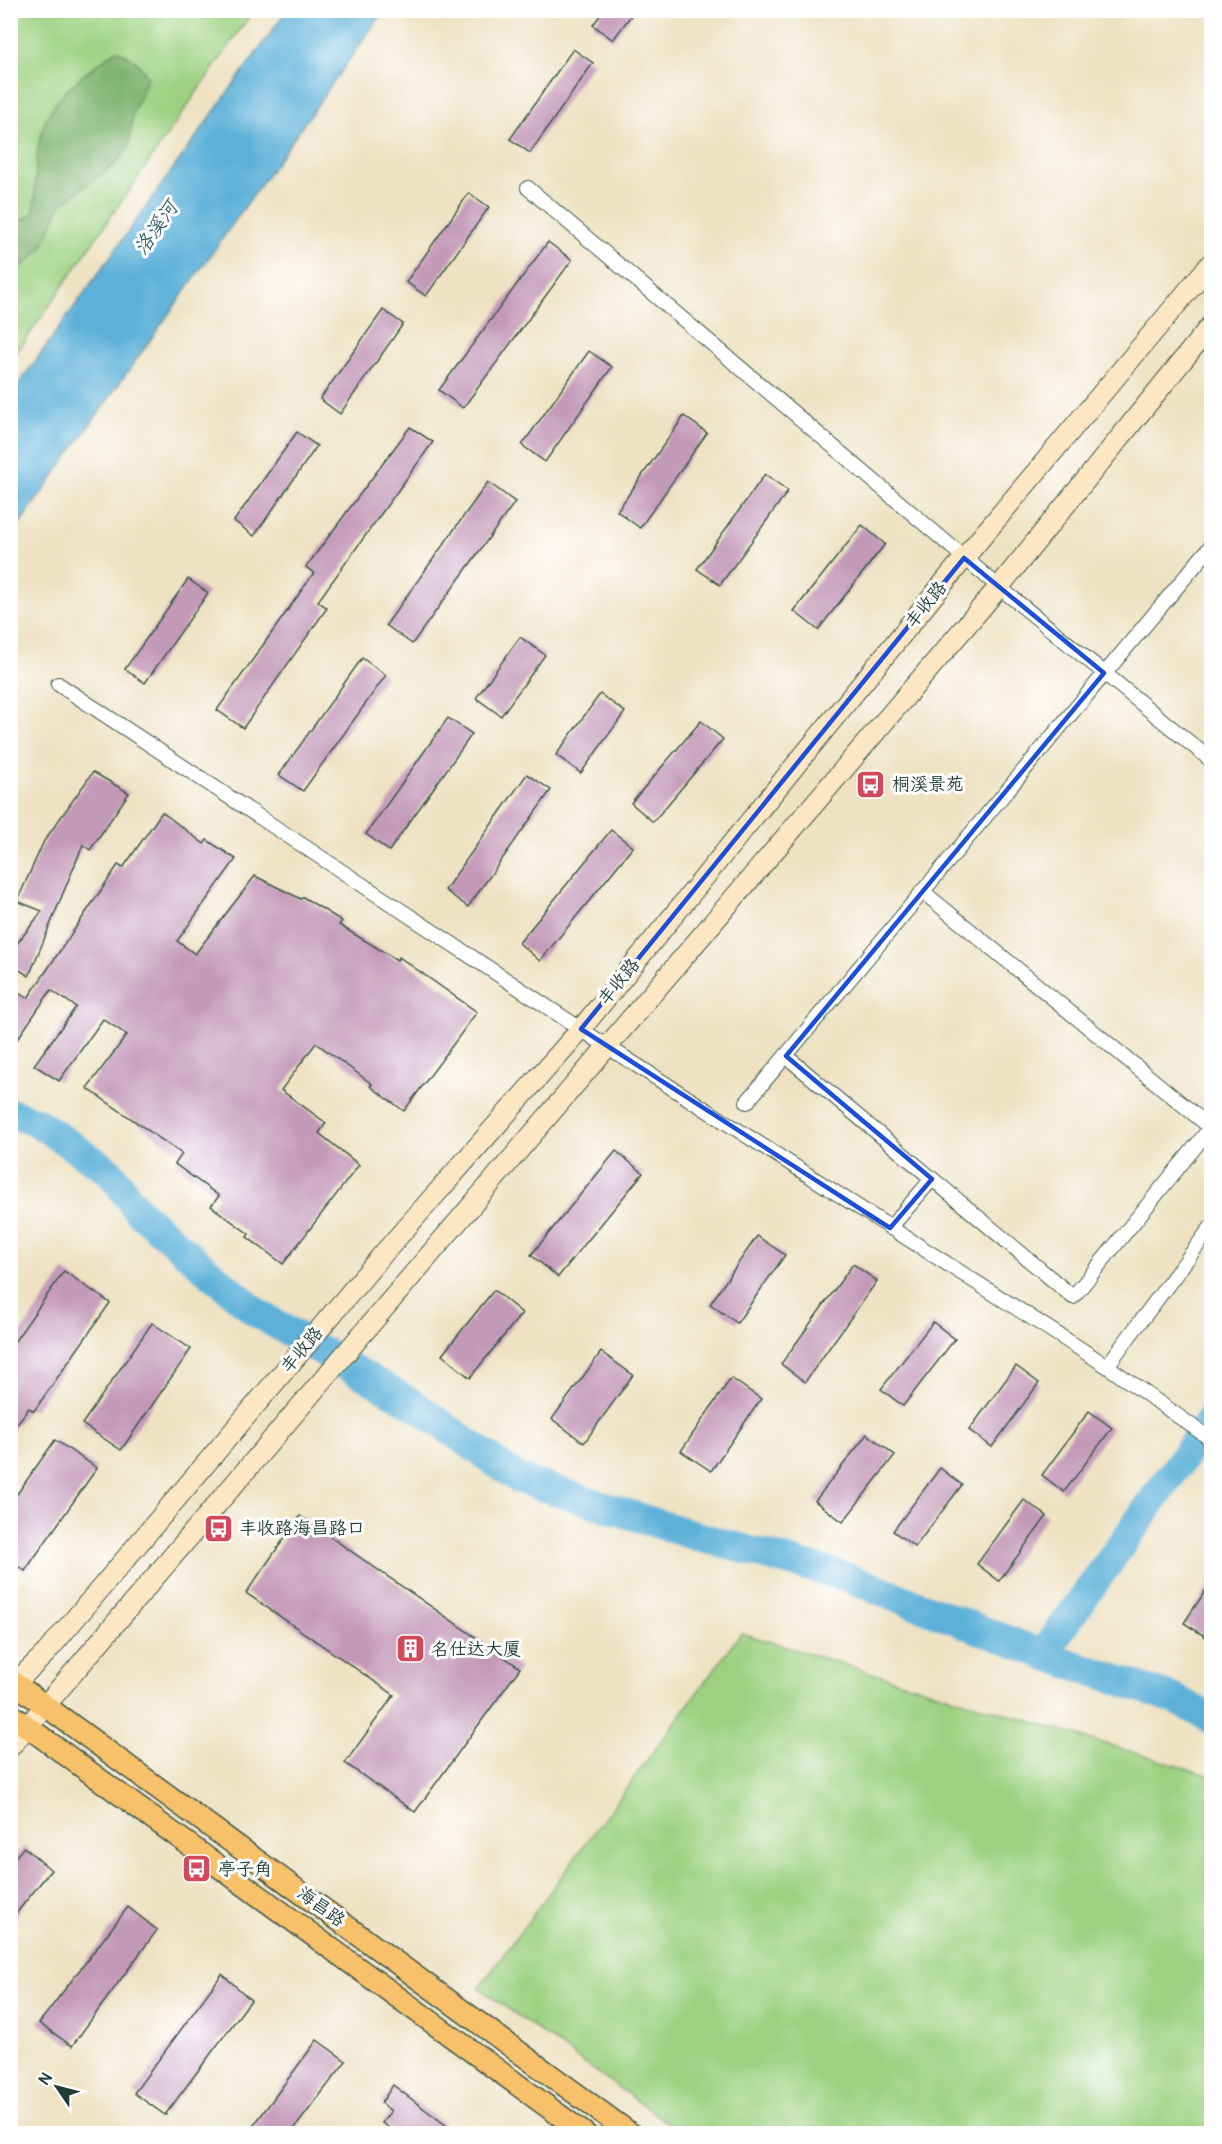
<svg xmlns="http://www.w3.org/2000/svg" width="1222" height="2144" font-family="Pangolin,'LXGW WenKai TC',sans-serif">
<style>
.green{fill:#9dd181;stroke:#5e875a;stroke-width:1.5}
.forest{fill:#7eb36f;stroke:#4e7852;stroke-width:1.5}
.water{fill:#5db1d9;stroke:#3e7786;stroke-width:1.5}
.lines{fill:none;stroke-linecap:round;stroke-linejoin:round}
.river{stroke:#5db1d9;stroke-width:30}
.building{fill:#c399b8}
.minor-casing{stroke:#3e5649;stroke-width:16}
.secondary-casing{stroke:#3e5649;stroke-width:22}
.primary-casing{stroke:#3e5649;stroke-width:24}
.minor{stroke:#fff;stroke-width:14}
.secondary{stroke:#fce6c4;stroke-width:20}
.primary{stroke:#f7c06b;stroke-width:21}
.marked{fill:none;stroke:#1d4ed8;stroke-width:4.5;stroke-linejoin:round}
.labels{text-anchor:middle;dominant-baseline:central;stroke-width:6;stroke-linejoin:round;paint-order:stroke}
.street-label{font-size:18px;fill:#1f3d34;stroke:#fff}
.poi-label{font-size:18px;fill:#1f3d34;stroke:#fff;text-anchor:start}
.water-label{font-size:20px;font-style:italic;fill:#326066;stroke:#fff}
</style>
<rect width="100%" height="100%" fill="#fff"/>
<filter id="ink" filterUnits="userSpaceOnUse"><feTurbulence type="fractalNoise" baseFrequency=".0167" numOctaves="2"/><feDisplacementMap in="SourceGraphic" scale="12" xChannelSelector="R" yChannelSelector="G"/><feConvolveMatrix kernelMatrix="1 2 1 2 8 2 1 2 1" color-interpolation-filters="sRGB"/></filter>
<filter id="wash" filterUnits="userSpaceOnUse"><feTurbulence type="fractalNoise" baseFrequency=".008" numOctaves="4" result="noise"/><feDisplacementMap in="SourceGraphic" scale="24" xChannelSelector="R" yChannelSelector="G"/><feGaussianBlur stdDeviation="1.35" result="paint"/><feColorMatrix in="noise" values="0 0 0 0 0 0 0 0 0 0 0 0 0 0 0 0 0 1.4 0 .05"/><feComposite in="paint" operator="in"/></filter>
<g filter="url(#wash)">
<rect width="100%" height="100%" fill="#eee2c3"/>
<g class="green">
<polygon points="11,11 253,11 11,361"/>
<polygon points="741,1633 1211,1776 1211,2133 682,2133 479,1988"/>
</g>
<path class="forest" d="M 117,50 L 135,60 L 148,77 L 133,113 L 129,147 L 114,165 L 61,204 L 42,248 L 11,276 L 11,227 L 34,213 C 36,183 34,143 47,117 C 61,89 92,68 117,50 Z"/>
<polygon class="water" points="287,10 384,11 11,536 11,395"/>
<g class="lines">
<g class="river">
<polyline points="10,1113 38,1123 110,1172 138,1211 257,1313 413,1404 519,1479 696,1536 846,1577 1050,1657 1175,1699 1212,1719"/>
<polyline points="1043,1654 1212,1418"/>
</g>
</g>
<g id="blocks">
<g class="building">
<polygon points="604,10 635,10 613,40 593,25"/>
<polygon points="573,49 593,63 530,153 510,139"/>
<polygon points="469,193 489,207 426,296 406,282"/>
<polygon points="548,242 572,260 463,408 439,390"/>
<polygon points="383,310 403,324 340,414 320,399"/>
<polygon points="589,351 612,367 545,462 522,445"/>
<polygon points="684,416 707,433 640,528 617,511"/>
<polygon points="410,427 433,442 318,601 327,608 243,728 217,710 314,573 306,567"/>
<polygon points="297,432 317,446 254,536 234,521"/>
<polygon points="765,474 788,491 720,585 697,569"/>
<polygon points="488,482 515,502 412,644 386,625"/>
<polygon points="862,525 885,544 818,630 794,611"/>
<polygon points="188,579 208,593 145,683 125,669"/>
<polygon points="520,637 545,655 501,716 476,698"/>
<polygon points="362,658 386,675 303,791 279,775"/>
<polygon points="600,694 625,712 581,773 556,755"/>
<polygon points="448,718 472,734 389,851 366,834"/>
<polygon points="701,721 723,739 653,822 631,803"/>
<polygon points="93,772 129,793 90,850 83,845 29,976 10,964 10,953 42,911 17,901 44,841"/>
<polygon points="527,774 551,790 468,907 445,890"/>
<polygon points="162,812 204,844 207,840 236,859 177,941 195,954 255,876 301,899 303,897 342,921 339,925 397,960 399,957 477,1012 404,1111 370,1086 372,1084 316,1043 281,1090 326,1123 319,1133 359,1165 283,1264 247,1237 249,1234 211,1206 219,1196 175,1164 182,1154 87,1088 127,1035 103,1019 59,1081 34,1065 76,1007 51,990 10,1050 10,989 28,998 118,865 123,868"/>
<polygon points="611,830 633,847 540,961 519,943"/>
<polygon points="616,1151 643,1173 558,1277 531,1255"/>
<polygon points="757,1236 785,1255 737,1323 710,1304"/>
<polygon points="853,1264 877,1281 805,1382 781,1364"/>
<polygon points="64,1271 110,1303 34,1411 29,1408 10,1433 10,1348"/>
<polygon points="494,1290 522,1313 470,1378 442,1355"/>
<polygon points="933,1322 955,1339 903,1406 881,1389"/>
<polygon points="152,1323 191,1349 121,1450 82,1424"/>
<polygon points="601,1352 633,1375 584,1443 552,1419"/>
<polygon points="1016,1366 1039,1383 992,1447 969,1430"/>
<polygon points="731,1378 761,1399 711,1471 681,1451"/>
<polygon points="1089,1411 1112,1428 1064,1492 1042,1475"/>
<polygon points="867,1434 895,1455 843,1522 815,1501"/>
<polygon points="55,1440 97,1468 25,1571 10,1561 10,1504"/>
<polygon points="940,1468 962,1485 915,1547 893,1531"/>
<polygon points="1024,1500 1047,1516 999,1581 977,1564"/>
<polygon points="300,1516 520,1668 415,1812 345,1763 394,1695 246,1593"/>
<polygon points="1212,1581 1212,1641 1184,1623"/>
<polygon points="24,1847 51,1870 10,1921 10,1863"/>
<polygon points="128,1907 157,1930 72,2046 39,2023"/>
<polygon points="222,1974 251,2000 165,2115 134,2093"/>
<polygon points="317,2040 346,2061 291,2133 248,2133"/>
<polygon points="393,2085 456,2133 397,2133 382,2123 391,2111 381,2103"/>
</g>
</g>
</g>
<g filter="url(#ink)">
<use href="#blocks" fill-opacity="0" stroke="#3e5649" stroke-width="1.5"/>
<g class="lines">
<defs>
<g id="minor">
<polyline points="528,188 999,587 1212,761"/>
<polyline points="58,684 608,1047 1107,1366 1212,1440"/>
<polyline points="922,891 1210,1127"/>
<polyline points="786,1056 1073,1297 1212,1126"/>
<polyline points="747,1102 1212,545"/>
<polyline points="890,1228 932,1179"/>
<polyline points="1107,1366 1212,1226"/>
</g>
<g id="secondary">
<polyline points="10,1688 46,1653 383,1254 581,1029 964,558 1212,262"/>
<polyline points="10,1747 999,587 1212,324"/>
</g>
<g id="primary">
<polyline points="10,1680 631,2134"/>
<polyline points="10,1714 585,2134"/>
</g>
</defs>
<use href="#minor" class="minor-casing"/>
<use href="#secondary" class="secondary-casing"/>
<use href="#primary" class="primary-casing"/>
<use href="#minor" class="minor"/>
<use href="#secondary" class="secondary"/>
<use href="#primary" class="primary"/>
</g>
</g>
<path class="marked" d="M 964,558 L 1104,673 L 786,1056 L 932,1179 L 890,1228 L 581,1029 Z"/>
<defs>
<symbol id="bus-square" viewBox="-11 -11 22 22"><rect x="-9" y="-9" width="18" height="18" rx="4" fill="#d1495b" stroke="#fff"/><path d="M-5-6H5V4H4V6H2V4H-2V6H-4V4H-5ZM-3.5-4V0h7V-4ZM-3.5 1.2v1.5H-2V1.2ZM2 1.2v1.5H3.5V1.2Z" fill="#fff"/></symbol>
<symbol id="building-square" viewBox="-11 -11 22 22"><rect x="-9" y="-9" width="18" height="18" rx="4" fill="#d1495b" stroke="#fff"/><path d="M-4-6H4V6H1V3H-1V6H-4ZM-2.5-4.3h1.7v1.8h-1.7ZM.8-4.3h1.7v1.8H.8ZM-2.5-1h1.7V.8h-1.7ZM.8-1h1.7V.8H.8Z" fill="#fff"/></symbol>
</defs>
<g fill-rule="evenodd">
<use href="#bus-square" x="854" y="768" width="33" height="33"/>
<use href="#bus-square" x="202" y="1512" width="33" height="33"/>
<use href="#building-square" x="394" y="1632" width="33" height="33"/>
<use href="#bus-square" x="180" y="1852" width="33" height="33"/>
</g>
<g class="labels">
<g class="street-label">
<text transform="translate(926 605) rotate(-51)">丰收路</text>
<text transform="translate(619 982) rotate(-51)">丰收路</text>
<text transform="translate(302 1350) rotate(-50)">丰收路</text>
<text transform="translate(321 1907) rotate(36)">海昌路</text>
</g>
<g class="poi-label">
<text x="892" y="784">桐溪景苑</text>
<text x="239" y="1528">丰收路海昌路口</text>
<text x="431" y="1649">名仕达大厦</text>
<text x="218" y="1869">亭子角</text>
</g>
<g class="water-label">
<text transform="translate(156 228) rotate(-55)">洛溪河</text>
</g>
</g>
<rect width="1222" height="2144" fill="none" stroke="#fff" stroke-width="36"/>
<g transform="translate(57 2087) rotate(305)" stroke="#ffffff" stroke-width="4.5" paint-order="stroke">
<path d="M0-4.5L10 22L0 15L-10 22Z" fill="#1f3d34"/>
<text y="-9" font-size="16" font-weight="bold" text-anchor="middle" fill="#1f3d34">N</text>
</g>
</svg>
